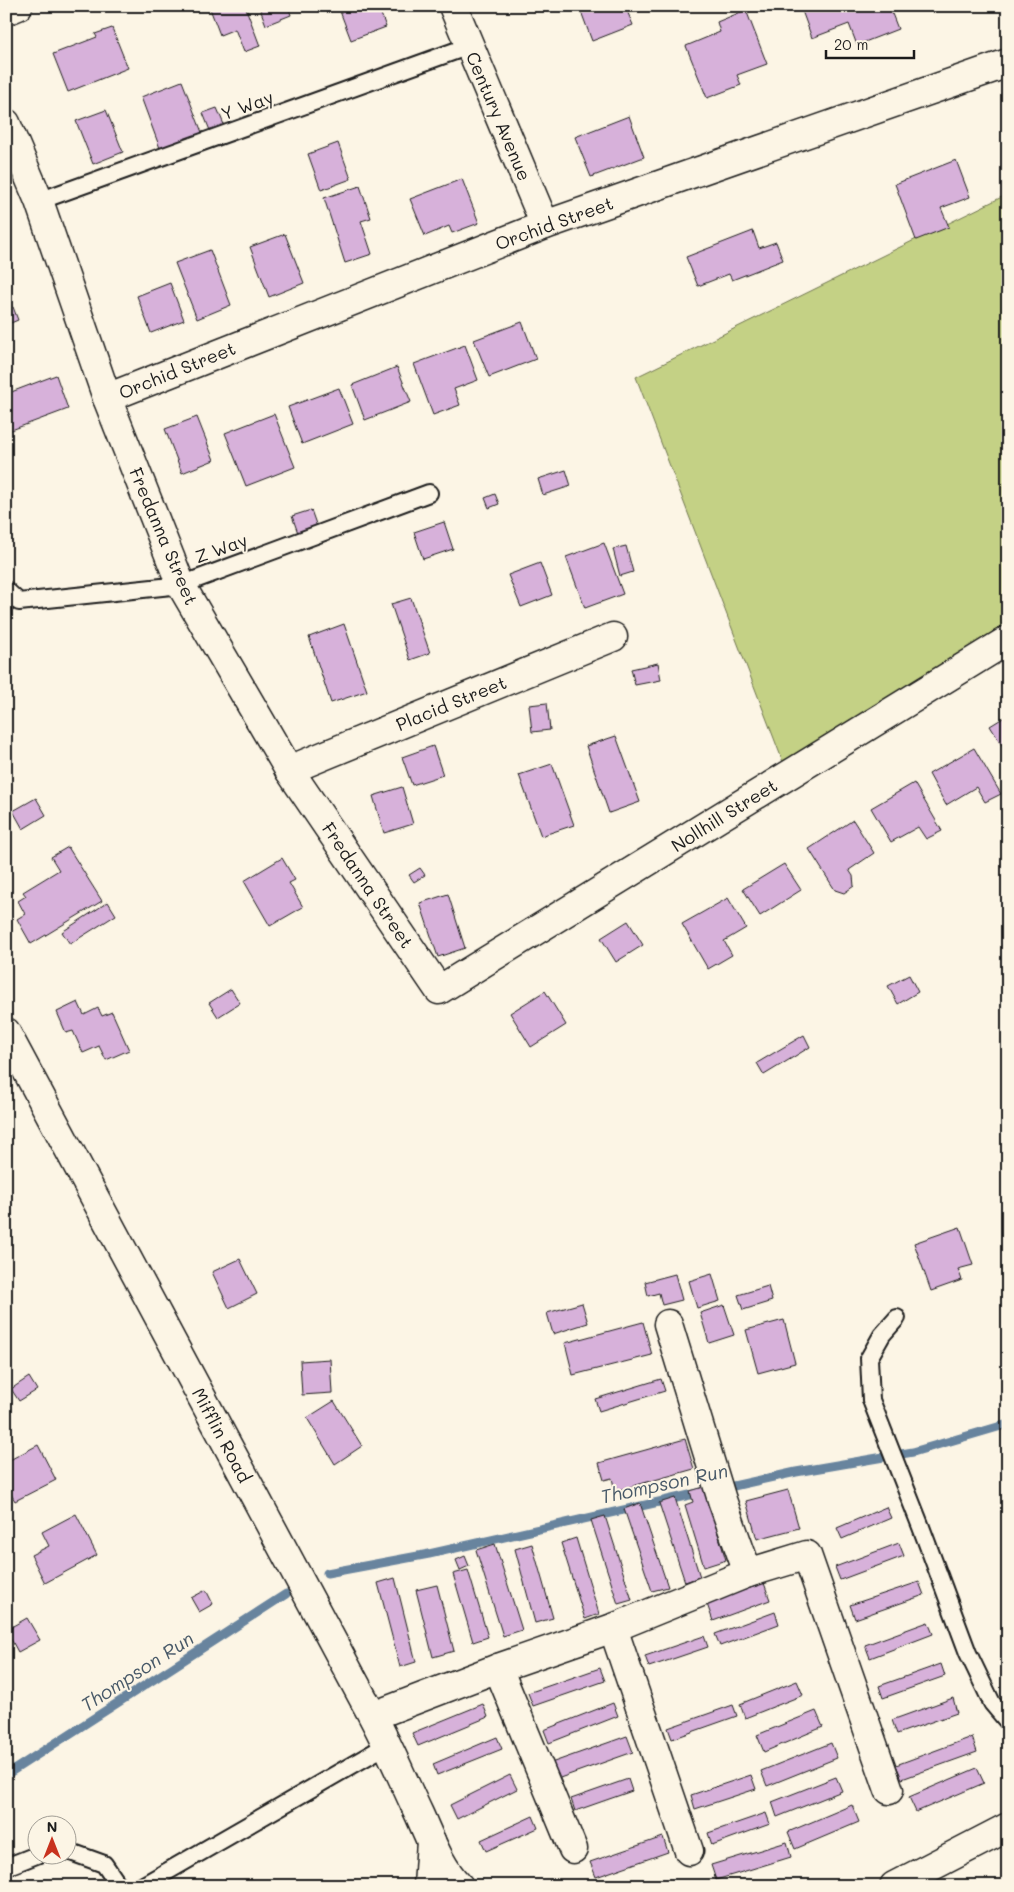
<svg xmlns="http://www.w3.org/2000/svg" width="1014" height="1892" font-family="Mali,sans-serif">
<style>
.green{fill:#c4d185;stroke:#707650}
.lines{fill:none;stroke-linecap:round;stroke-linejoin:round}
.stream{stroke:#68849e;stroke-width:9}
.building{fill:#d7b1da;stroke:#1c1c1c}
.service-casing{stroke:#1c1c1c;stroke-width:20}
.minor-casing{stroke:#1c1c1c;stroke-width:31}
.tertiary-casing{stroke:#1c1c1c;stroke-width:31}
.service{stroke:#fcf5e5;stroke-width:16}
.minor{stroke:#fcf5e5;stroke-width:28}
.tertiary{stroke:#fcf5e5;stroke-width:28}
.labels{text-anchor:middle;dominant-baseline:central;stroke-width:4;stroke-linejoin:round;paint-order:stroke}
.street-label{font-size:18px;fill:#1c1c1c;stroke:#fcf5e5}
.water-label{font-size:19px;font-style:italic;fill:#485968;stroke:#fcf5e5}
</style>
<rect width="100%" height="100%" fill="#fcf5e5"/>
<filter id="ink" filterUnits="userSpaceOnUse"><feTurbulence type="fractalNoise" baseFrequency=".02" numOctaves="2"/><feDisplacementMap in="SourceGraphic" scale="10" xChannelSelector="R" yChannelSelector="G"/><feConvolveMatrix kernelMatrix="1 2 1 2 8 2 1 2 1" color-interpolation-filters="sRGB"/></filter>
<g filter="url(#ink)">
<polygon class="green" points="1008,194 1008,635 788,775 636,377"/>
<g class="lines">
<g class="stream">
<polyline points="720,1489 796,1472 913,1452 1008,1424"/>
<polyline points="327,1573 429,1554 703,1492"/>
<polyline points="6,1775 286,1594"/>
</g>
</g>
<g class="building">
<polygon points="209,6 245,6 260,46 244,52 235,29 220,35"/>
<polygon points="259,6 288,6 291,15 266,25"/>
<polygon points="338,6 378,6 386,27 351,40"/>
<polygon points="579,6 625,6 633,25 592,41"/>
<polygon points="806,6 889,6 898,29 857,45 849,24 812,38 801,8"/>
<polygon points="746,10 767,64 737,75 741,85 707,98 686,46 720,32 717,22"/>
<polygon points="112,28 128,68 68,92 53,54 97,37 95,34"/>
<polygon points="182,81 203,135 161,151 141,97"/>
<polygon points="217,108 225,127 211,133 203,113"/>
<polygon points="106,110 123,152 93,164 76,121"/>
<polygon points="629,116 644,157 591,177 575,137"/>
<polygon points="338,143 351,179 321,190 308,154"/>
<polygon points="956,160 970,197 941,208 949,227 916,240 895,184"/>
<polygon points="462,179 479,223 452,233 449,226 425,236 410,199"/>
<polygon points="360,186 371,218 361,221 372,254 345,263 324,198"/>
<polygon points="753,231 759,248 776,242 783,260 732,280 729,274 698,286 686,257"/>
<polygon points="285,234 304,283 269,297 250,247"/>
<polygon points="210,250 231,305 197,319 175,263"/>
<polygon points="170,283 184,320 151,333 137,296"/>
<polygon points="13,307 18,320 6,325 6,310"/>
<polygon points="522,322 536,359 489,377 474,340"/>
<polygon points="465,345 478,380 454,389 460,405 433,415 414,364"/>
<polygon points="397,367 411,402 365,420 352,385"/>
<polygon points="56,375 68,409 6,432 6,394"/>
<polygon points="339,388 353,424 302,444 288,407"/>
<polygon points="274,414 295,467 246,486 225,433"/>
<polygon points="197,417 214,460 182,473 165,429"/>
<polygon points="566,470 571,486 543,495 538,479"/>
<polygon points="495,494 499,504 489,508 485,498"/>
<polygon points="311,510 317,527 298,533 292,516"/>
<polygon points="444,522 453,549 423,559 414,532"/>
<polygon points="604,543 623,594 585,608 566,557"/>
<polygon points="626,546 633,572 620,576 613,549"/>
<polygon points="540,563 552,595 521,607 508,575"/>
<polygon points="411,598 430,653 410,660 391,604"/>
<polygon points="344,624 367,691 331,703 309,637"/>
<polygon points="658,663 661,680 635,685 631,669"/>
<polygon points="547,703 550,730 532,732 529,705"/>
<polygon points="1008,715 1008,755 990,726"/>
<polygon points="616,736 640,802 609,813 586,746"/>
<polygon points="433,746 443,775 412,785 402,757"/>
<polygon points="974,748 1001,794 985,802 976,787 946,805 929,774"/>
<polygon points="552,764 574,825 541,836 519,775"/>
<polygon points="914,783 942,831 926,839 918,827 891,842 871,808"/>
<polygon points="402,787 413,824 384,833 373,796"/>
<polygon points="36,798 46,815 23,829 13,811"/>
<polygon points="853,820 874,853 849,870 853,876 854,886 844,893 835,890 809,849"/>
<polygon points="68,847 102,901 31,944 17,919 25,914 18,901 26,896 23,892 59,870 51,857"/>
<polygon points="282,858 295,880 289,883 303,907 270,926 244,881"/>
<polygon points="784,864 801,890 760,916 743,889"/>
<polygon points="420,868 425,875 414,882 409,875"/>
<polygon points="448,894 465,948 438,957 420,903"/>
<polygon points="728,898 746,928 724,941 732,955 708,969 682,924"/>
<polygon points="108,902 116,915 70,944 62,932"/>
<polygon points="628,921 643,945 616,962 601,938"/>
<polygon points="909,975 918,992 898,1004 888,986"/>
<polygon points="231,989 240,1003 218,1017 209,1003"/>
<polygon points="545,991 566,1025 531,1047 510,1013"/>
<polygon points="78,1002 84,1015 98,1008 102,1016 112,1012 129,1050 106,1060 99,1046 83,1053 73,1031 66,1033 57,1012"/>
<polygon points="804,1035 810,1047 764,1075 757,1063"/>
<polygon points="960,1227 973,1265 958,1269 962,1280 931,1291 914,1243"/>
<polygon points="240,1259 257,1294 229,1308 212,1272"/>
<polygon points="675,1274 682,1300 662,1305 659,1293 648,1296 645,1282"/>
<polygon points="712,1274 720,1301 697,1308 689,1281"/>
<polygon points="768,1286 772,1301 743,1310 738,1295"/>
<polygon points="582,1303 588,1323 553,1334 547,1313"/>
<polygon points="724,1305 734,1335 709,1343 700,1313"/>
<polygon points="784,1320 795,1363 758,1373 746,1330"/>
<polygon points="643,1322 652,1355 573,1375 565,1343"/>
<polygon points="330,1359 332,1393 302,1395 300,1361"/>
<polygon points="29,1377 37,1390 19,1401 11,1389"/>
<polygon points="661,1379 665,1391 599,1411 595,1399"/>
<polygon points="334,1401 362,1446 335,1464 307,1418"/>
<polygon points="685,1439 694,1469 615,1491 612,1478 604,1480 599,1463"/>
<polygon points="38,1445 56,1480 15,1501 6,1486 6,1462"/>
<polygon points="704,1487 726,1560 704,1567 685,1505 693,1502 690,1491"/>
<polygon points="788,1490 799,1528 757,1539 746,1501"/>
<polygon points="675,1498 700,1577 685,1582 659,1503"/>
<polygon points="640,1503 668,1587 652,1591 624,1509"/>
<polygon points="886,1507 891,1518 842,1539 837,1528"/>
<polygon points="76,1514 97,1555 45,1583 31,1555 49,1546 42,1532"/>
<polygon points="605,1516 632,1600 618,1604 591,1520"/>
<polygon points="576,1538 599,1614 585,1619 561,1543"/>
<polygon points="899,1543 904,1556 840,1580 835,1567"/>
<polygon points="495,1544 522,1630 503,1636 476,1550"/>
<polygon points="532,1544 553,1618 535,1623 515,1549"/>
<polygon points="465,1556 469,1566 460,1570 456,1560"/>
<polygon points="468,1570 488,1637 473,1642 453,1574"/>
<polygon points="395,1578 416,1662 400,1667 378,1583"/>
<polygon points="919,1582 924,1595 855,1619 850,1605"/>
<polygon points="764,1583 770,1600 713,1621 707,1604"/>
<polygon points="437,1585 454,1651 433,1657 416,1590"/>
<polygon points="206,1590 213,1604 199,1612 191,1598"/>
<polygon points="775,1612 779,1624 720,1646 715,1634"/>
<polygon points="27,1618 40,1640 18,1652 6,1630"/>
<polygon points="928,1622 933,1634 870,1658 865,1645"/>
<polygon points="704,1636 708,1647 649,1667 645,1656"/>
<polygon points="941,1664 945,1676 883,1698 879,1686"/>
<polygon points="600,1668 605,1681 533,1706 528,1693"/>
<polygon points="797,1681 803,1695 745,1718 740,1704"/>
<polygon points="953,1698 957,1713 897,1734 892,1720"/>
<polygon points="613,1703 618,1716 549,1743 544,1730"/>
<polygon points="483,1704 488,1717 418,1746 412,1733"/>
<polygon points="733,1705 737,1716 672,1739 668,1728"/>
<polygon points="816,1711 823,1727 764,1752 757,1735"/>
<polygon points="627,1736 633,1752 557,1779 551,1763"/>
<polygon points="497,1737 502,1749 437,1775 433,1764"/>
<polygon points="972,1737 977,1752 902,1779 896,1765"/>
<polygon points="831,1743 837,1758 767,1786 761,1771"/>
<polygon points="977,1768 984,1783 916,1812 909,1797"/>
<polygon points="510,1775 517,1789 457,1819 450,1805"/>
<polygon points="751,1775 756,1789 695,1809 691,1795"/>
<polygon points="836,1777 842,1791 777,1817 772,1802"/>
<polygon points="628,1779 632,1791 575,1811 571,1799"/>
<polygon points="852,1805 859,1822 795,1849 788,1832"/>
<polygon points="766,1813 770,1824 712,1845 708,1833"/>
<polygon points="533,1816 538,1828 486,1851 481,1840"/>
<polygon points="663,1837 668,1852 596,1877 590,1862"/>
<polygon points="787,1842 791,1857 716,1880 711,1865"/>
</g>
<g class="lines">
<defs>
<g id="service">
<polyline points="39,201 469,46"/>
<polyline points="6,590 19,602 181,585 429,493"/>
<polyline points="897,1318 882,1335 869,1358 871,1400 921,1527 968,1653 992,1703 1008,1722"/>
<polyline points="68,1851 104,1864 119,1886"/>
<polyline points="6,1867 39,1854"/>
<polyline points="142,1886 387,1745"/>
</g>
<g id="minor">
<polyline points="453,6 545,225"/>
<polyline points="6,11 18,6"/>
<polyline points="6,123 39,201 107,398 181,585 289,770 439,990 1008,640"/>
<polyline points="107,398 545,225 1008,63"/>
<polyline points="289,770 613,637"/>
<polyline points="668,1324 722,1500 748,1573"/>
<polyline points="613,1628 689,1851"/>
<polyline points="498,1668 573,1849"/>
<polyline points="373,1716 498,1668 613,1628 748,1573 807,1555 889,1790"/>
</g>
<g id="tertiary">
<path d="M 6,1032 C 127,1254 243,1478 364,1700 C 385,1737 401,1776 419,1814 C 430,1838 440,1867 459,1886"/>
<polyline points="428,1886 431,1841"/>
<polyline points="894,1886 1008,1827"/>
</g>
</defs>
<use href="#service" class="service-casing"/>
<use href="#minor" class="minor-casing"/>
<use href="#tertiary" class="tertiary-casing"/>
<use href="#service" class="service"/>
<use href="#minor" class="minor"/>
<use href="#tertiary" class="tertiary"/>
</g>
</g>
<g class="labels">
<g class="street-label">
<text transform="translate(247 105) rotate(-20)">Y Way</text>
<text transform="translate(499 116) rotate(67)">Century Avenue</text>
<text transform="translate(554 223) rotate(-20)">Orchid Street</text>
<text transform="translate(177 370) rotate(-22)">Orchid Street</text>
<text transform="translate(164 536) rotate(67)">Fredanna Street</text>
<text transform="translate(221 548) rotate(-20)">Z Way</text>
<text transform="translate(451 703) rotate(-22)">Placid Street</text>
<text transform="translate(724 815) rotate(-32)">Nollhill Street</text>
<text transform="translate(368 885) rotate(56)">Fredanna Street</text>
<text transform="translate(222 1435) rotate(62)">Mifflin Road</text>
</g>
<g class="water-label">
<text transform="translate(664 1483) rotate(-12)">Thompson Run</text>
<text transform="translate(137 1671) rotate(-33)">Thompson Run</text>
</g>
</g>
<rect width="1014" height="1892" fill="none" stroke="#fcf5e5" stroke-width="25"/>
<rect x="12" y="12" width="989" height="1867" fill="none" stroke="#1c1c1c" stroke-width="2" filter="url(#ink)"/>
<g transform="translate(52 1840)"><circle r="24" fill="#fcf5e5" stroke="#a29e95"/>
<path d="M0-4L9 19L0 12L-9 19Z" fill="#c8321e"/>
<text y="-8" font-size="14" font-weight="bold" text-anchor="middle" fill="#1c1c1c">N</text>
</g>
<path d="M826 50v8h88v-8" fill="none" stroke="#1c1c1c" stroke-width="2.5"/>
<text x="834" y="50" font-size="15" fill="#1c1c1c" stroke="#fcf5e5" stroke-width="4" paint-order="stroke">20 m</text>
</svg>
